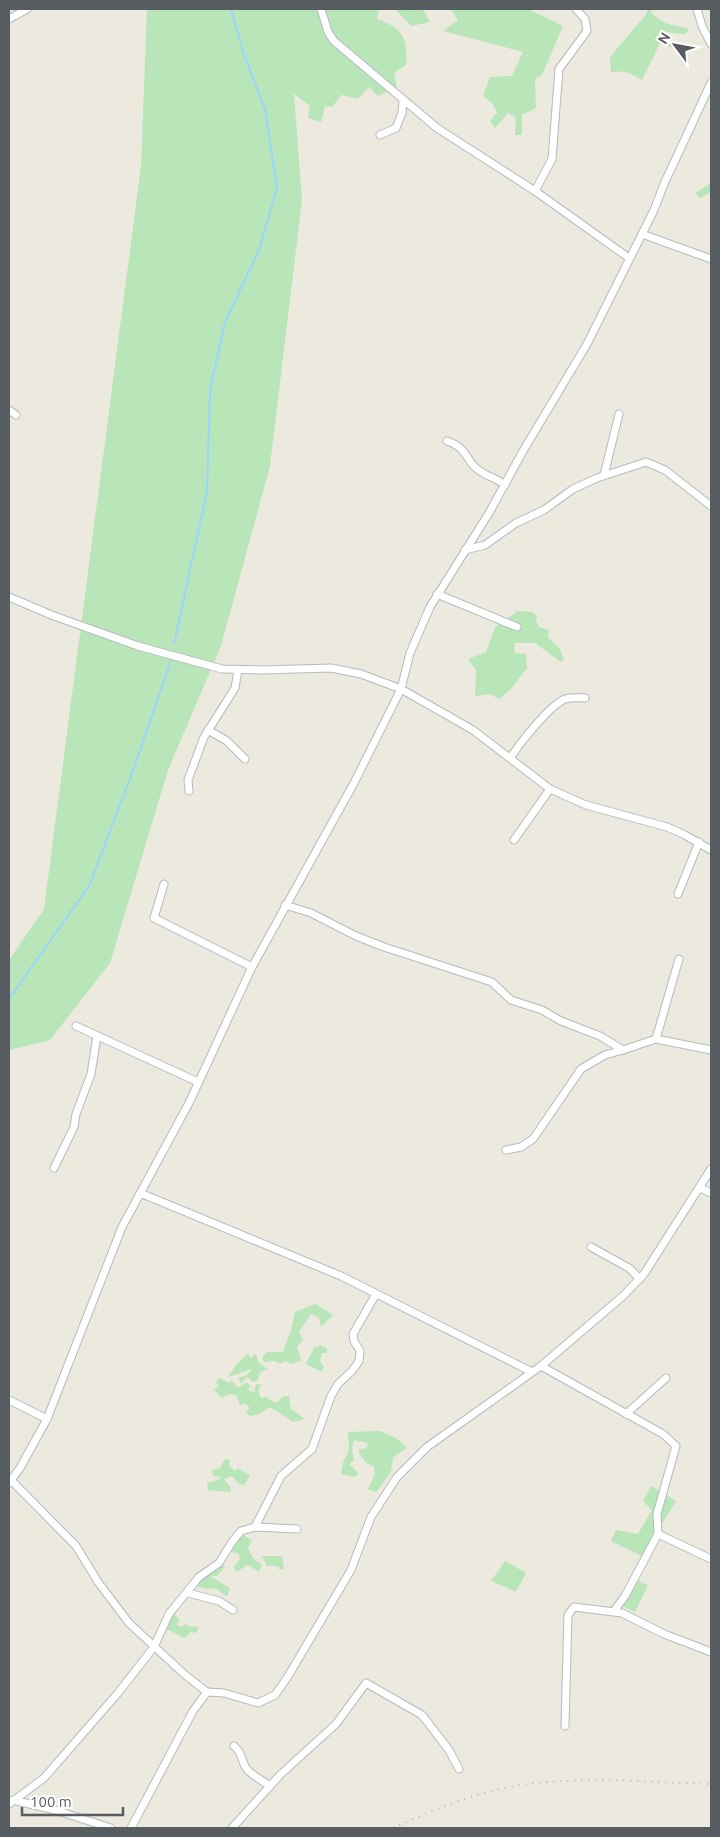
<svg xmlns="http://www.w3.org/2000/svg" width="720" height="1837" font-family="Ubuntu,sans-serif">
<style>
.green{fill:#b9e6b8}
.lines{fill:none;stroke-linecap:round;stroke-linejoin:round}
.stream{stroke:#9bd5ff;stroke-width:2}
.minor-casing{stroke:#b6babf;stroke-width:9}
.minor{stroke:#fff;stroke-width:7}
.rail{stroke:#b2b3b4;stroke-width:2;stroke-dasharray:1 6;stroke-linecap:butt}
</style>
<rect width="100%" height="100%" fill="#ece9de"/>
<g class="green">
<path d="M 147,9 L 379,9 L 377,19 C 403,28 408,38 406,65 L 394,73 L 397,87 L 378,96 L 369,87 L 358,99 L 341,95 L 333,106 L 325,107 L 321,122 L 308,118 L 310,106 L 294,94 L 302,200 L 270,466 L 221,646 L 168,770 L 110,963 L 50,1040 L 9,1050 L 9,960 L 44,909 L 141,166 Z"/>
<polygon points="395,9 423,9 430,22 411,26"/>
<polygon points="451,9 528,9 563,26 542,75 535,79 536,108 522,115 522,135 515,135 516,118 508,113 495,128 490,121 497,112 492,103 483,96 490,77 512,76 523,52 443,31 458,20"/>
<path d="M 647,9 L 651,9 L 652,14 L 665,23 L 689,29 L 685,34 L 660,32 L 660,37 L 679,46 L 675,49 L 660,43 L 642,80 C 632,73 623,70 611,72 L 610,57 L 647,13 Z"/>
<polygon points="711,183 711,192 700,198 695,193"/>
<polygon points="518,611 532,612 537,616 536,620 539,627 549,630 548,637 560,649 564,659 561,662 535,643 515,643 514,653 526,654 527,668 511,689 499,699 490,694 475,696 476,670 468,659 486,652 495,627"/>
<polygon points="315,1304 333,1315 321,1327 319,1318 311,1314 299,1332 303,1340 297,1347 301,1360 293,1364 285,1361 280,1364 275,1361 264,1362 262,1357 267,1352 283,1352 291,1330 295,1312"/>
<polygon points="320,1345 327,1348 327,1353 322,1353 320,1361 324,1367 322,1372 306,1364 315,1346 317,1348"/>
<polygon points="248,1353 250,1358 256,1354 258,1362 268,1369 260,1372 258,1380 253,1382 247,1377 241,1383 238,1378 247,1375 252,1369 228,1377 236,1365"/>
<polygon points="219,1378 230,1383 232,1380 238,1388 247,1382 251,1387 248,1388 249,1391 255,1392 255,1386 257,1384 261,1385 258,1391 261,1398 266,1397 276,1403 284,1396 289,1396 291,1409 305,1419 293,1422 270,1407 259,1414 250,1416 246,1413 250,1408 245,1404 240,1405 236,1395 229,1394 221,1398 214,1389 219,1386 216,1383"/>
<polygon points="380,1431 396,1438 407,1448 393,1457 391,1472 376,1492 368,1489 375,1474 374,1467 365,1462 358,1450 367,1448 368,1443 354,1440 352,1447 354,1461 349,1464 359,1474 354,1477 341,1474 343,1463 349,1449 348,1432"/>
<polygon points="225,1459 230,1460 229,1466 235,1471 238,1468 250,1476 244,1485 239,1484 232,1476 224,1479 231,1488 230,1492 208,1490 207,1483 219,1480 221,1477 213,1476 212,1470 220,1468"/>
<polygon points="651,1486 676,1501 642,1556 611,1541 616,1530 638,1534 652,1510 643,1501"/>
<polygon points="241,1534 252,1540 248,1548 253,1558 262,1565 259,1572 248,1565 236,1572 234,1566 240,1559 239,1554 232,1552 232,1542"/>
<polygon points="262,1556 282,1556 284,1569 279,1570 279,1566 267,1566"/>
<polygon points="218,1560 225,1567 217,1576 210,1576 230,1588 227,1597 215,1588 207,1589 196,1586 198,1577 214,1561"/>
<polygon points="505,1561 526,1573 516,1592 491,1581"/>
<polygon points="634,1579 648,1585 635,1612 621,1605"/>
<polygon points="175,1603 181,1605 175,1614 180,1622 175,1624 181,1627 186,1624 191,1627 195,1626 199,1628 196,1633 190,1632 187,1637 184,1638 161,1626 161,1620"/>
</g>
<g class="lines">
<g class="stream">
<polyline points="174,644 207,492 210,391 225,322 259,250 277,188 265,109 243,52 231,9"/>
<polyline points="9,999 89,886 131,776 172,658"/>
</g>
<defs>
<g id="minor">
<polyline points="321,9 328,32 334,41 437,128 535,191 629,258"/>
<polyline points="697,9 702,26 711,44"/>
<polyline points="9,19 27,9"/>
<polyline points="380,135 396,128 402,113 403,100"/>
<polyline points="535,191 552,159 559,69 587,31 585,19 576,9"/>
<polyline points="642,234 711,259"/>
<polyline points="9,410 16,415"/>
<path d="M 447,441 C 470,449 465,462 480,471 C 488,477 497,478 505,485"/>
<polyline points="604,475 619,414"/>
<polyline points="465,550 485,545 516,523 544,510 573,489 597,478 646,462 665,470 711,506"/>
<polyline points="437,594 517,627"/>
<polyline points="9,597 54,616 138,646 222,669 263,670 331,668 361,674 401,689 473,730 550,789 586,805 667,827 685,835 711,850"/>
<polyline points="208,730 227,741 245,759"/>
<path d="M 511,757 C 520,743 550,705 565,699 C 572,697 578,698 585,698"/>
<polyline points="189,791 188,780 204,737 235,688 238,670"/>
<polyline points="514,840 550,789"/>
<polyline points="164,884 154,918 252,967"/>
<polyline points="678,894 699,842"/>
<polyline points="285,905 311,913 356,936 384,947 492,982 511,1000 542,1010 561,1021 600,1036 623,1050 656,1039 711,1050"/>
<polyline points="76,1026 198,1082"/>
<polyline points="656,1039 679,959"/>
<polyline points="506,1150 521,1147 533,1139 581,1069 605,1055 623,1050"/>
<polyline points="54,1168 74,1127 76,1114 91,1074 97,1036"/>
<polyline points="700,1188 711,1193"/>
<polyline points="140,1193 341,1276 532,1372"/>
<polyline points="591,1247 629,1268 640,1279"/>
<polyline points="541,1366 663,1434 676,1446 657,1514 658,1534 625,1596 614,1611"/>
<polyline points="9,1400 47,1419"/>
<polyline points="626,1414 666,1378"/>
<polyline points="11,1480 76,1546 98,1582 129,1623 184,1674 207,1692"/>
<polyline points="9,1483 20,1468 47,1419 122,1227 189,1103 252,967 354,783 401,689 410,653 430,607 489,513 523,451 587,344 654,210 664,184 711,83"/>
<polyline points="255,1527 281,1476 312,1449 331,1396 338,1384 352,1371 359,1361 360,1351 354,1341 353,1334 376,1294"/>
<polyline points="658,1534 711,1559"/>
<polyline points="188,1593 219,1601 233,1610"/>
<polyline points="565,1726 568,1615 574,1607 622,1613 664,1634 711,1652"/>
<path d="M 234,1746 C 242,1752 241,1760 246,1768 C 252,1776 262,1780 270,1786"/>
<polyline points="13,1800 55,1810 111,1828"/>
<polyline points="9,1804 44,1778 118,1693 154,1647 169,1614 199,1577 219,1563 232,1542 241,1531 255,1527 297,1529"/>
<polyline points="131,1828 193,1711 207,1692 224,1693 258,1703 275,1695 287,1678 351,1570 371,1517 397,1477 427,1447 541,1366 623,1296 644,1274 711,1169"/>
<polyline points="232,1828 280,1775 336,1724 366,1683 422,1715 449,1750 459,1769"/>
</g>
</defs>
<use href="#minor" class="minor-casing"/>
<use href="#minor" class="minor"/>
<path class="rail" d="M 393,1828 C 430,1811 468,1795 509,1787 C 574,1775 645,1782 711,1784"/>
</g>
<rect width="720" height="1837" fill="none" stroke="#575c61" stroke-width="20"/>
<g transform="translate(675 45) rotate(302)" stroke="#ffffff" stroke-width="4" paint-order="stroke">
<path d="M0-4L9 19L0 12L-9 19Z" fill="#575c61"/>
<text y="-8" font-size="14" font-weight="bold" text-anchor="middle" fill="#575c61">N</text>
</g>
<path d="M22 1807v8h101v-8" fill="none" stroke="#575c61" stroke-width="2.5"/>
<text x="30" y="1807" font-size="15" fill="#575c61" stroke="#ffffff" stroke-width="4" paint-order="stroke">100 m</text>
</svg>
